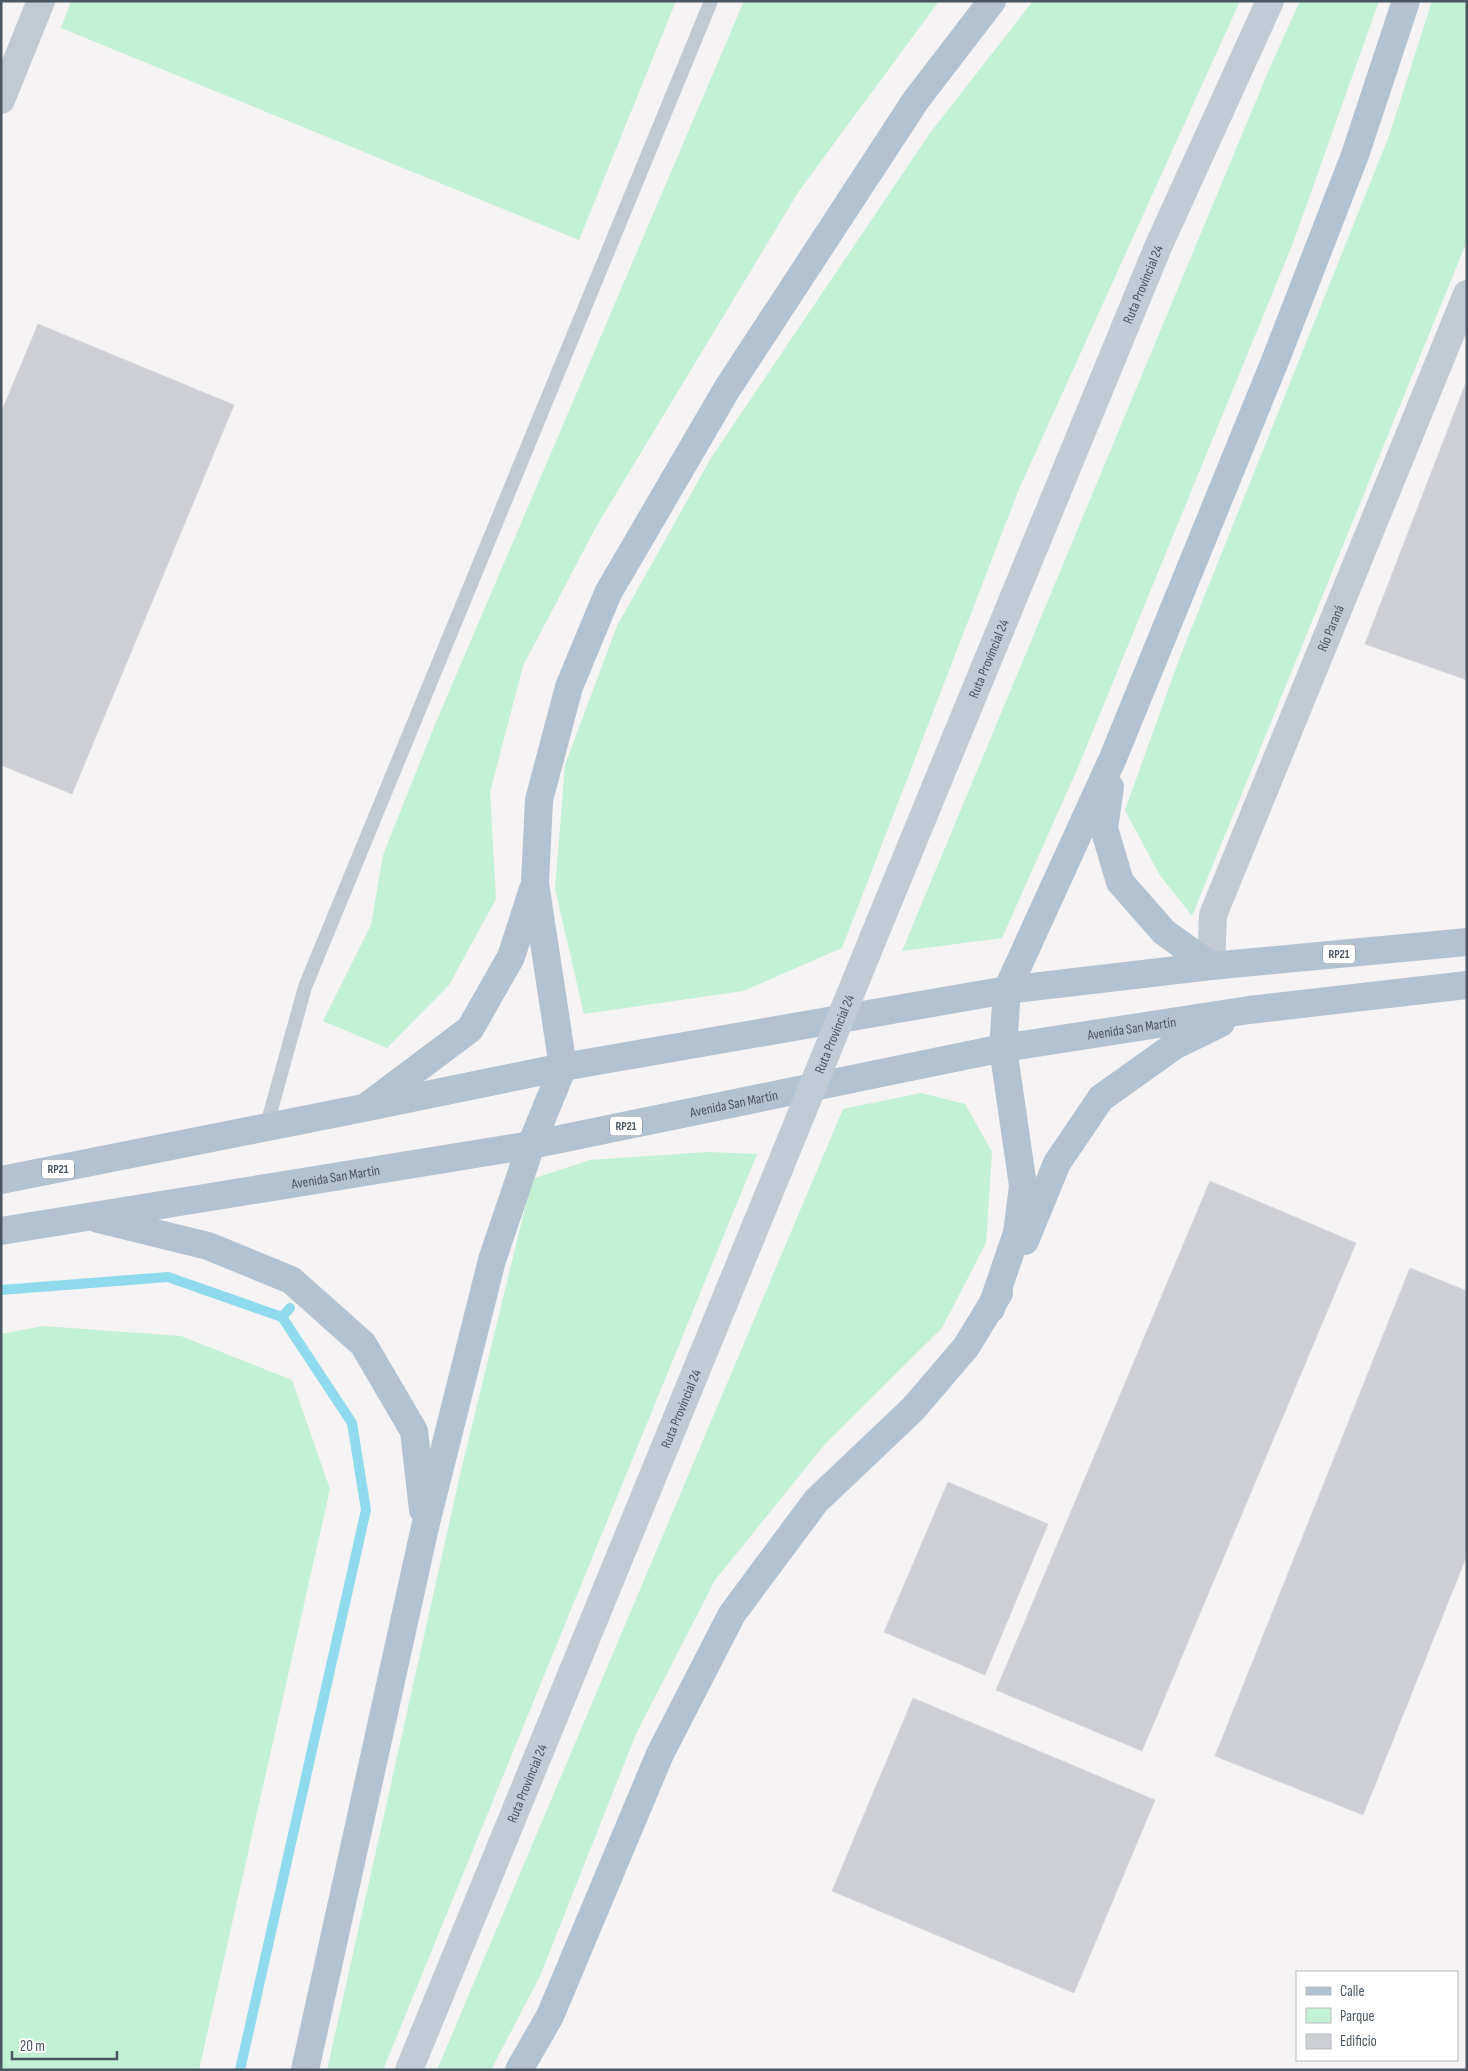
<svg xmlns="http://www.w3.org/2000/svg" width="1468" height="2071" font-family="'Sofia Sans Condensed',sans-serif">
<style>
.green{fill:#c3f1d5}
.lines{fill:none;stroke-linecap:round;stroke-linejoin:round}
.stream{stroke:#90daee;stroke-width:10}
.building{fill:#cdcfd5;stroke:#d7d9de}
.service{stroke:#c1cad2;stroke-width:14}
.minor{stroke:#c1cad2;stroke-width:28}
.secondary{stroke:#c1cbd6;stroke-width:28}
.primary{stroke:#b3c2d1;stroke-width:28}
.secondary-bridge{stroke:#c1cbd6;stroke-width:28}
.labels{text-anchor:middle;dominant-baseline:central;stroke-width:4;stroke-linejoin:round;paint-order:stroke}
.shield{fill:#fff;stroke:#808990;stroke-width:1}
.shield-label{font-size:12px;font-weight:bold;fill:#4a5661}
.street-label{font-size:14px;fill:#4a5661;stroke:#fff}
</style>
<rect width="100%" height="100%" fill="#f5f3f3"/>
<g class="green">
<polygon points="71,1 676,1 579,240 61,28"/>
<polygon points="744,1 939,1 799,191 596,527 523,666 490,792 496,899 449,985 387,1048 323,1021 371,925 383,855 434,727"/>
<polygon points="1033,1 1240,1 1019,489 842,948 743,991 584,1014 555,889 565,765 617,626 711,458 930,133"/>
<polygon points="1300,1 1379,1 1293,243 1079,765 1002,938 902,951 1271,65"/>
<polygon points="1432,1 1467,1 1467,241 1192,916 1159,874 1125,810 1180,657 1389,136"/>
<polygon points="921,1093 965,1104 992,1152 986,1243 942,1328 826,1443 715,1580 636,1734 540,1976 491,2070 437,2070 843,1109"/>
<polygon points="707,1152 757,1154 383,2070 327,2070 460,1475 532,1179 590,1160"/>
<polygon points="43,1326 181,1336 292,1380 330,1489 199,2070 1,2070 1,1334"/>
</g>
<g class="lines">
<g class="stream">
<polyline points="1,1290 168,1277 282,1317 352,1423 366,1510 240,2070"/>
<polyline points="282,1317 290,1308"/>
</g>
</g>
<g class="building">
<polygon points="38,324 234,405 72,794 1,765 1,413"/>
<polygon points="1467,380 1467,680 1365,644"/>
<polygon points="1210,1181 1356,1243 1142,1751 996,1690"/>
<polygon points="1410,1268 1467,1291 1467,1555 1363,1815 1215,1756"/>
<polygon points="948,1482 1048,1524 985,1675 884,1632"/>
<polygon points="913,1698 1155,1800 1074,1993 832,1891"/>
</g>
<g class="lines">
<polyline class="service" points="266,1128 305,987 711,1"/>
<g class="minor">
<polyline points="1,100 41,1"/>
<path id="s1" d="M 1211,966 L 1213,915 L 1467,294"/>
</g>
<g class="secondary">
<path id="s2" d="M 874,936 L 1158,247 L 1270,1"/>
<path id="s3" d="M 409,2070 L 779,1169"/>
</g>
<g class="primary">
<polyline points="1110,787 1104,828 1120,882 1164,932 1211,966"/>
<polyline points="370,1104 470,1029 511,957 533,889"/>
<polyline points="1,1180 363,1108 563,1067 1007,990 1211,966 1467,942"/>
<polyline points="98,1219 208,1246 291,1280 363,1344 414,1431 423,1510"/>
<path id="s4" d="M 1,1231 L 531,1145 L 1003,1048 L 1249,1010 L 1467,985"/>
<polyline points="1025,1241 1057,1163 1101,1098 1174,1046 1221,1023"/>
<polyline points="991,1309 1017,1233 1023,1186 1003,1048 1007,990 1113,758 1275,361 1355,155 1406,1"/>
<polyline points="305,2070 425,1527 492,1260 531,1145 563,1067 535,883 539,800 569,687 608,593 727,389 916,100 992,1"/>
<polyline points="519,2070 550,2016 660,1754 732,1614 816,1501 913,1409 966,1347 999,1293"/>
</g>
<path class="secondary-bridge" id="s5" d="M 779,1169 L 874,936"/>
</g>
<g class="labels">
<g class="shield">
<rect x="1323" y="944.5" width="32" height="19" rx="4"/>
<rect x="610" y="1116.5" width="32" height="19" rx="4"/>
<rect x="42" y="1159.5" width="32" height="19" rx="4"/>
</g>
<g class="shield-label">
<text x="1339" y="954">RP21</text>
<text x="626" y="1126">RP21</text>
<text x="58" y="1169">RP21</text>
</g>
<g class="street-label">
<text stroke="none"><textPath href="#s2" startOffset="705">Ruta Provincial 24</textPath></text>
<text stroke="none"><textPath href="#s1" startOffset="361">Río Paraná</textPath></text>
<text stroke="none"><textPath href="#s2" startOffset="300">Ruta Provincial 24</textPath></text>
<text stroke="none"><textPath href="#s4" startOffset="1149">Avenida San Martín</textPath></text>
<text stroke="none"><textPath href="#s5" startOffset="146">Ruta Provincial 24</textPath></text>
<text stroke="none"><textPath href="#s4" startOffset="744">Avenida San Martín</textPath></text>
<text stroke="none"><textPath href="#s4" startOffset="339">Avenida San Martín</textPath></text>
<text stroke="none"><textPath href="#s3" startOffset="715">Ruta Provincial 24</textPath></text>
<text stroke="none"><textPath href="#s3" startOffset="310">Ruta Provincial 24</textPath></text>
</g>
</g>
<rect width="1468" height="2071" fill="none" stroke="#4a5661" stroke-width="5"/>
<rect x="1296" y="1971" width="162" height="90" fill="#ffffff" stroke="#b7bbc0"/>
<rect x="1306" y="1987" width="25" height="8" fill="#b3c2d1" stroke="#b7bbc0"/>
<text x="1340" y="1996" font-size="15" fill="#4a5661">Calle</text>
<rect x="1306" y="2008" width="25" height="15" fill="#c3f1d5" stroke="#b7bbc0"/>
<text x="1340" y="2021" font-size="15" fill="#4a5661">Parque</text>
<rect x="1306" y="2034" width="25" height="15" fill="#cdcfd5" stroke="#b7bbc0"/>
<text x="1340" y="2046" font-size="15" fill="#4a5661">Edificio</text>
<path d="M12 2051v8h105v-8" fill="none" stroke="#4a5661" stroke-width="2.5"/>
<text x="20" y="2051" font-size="15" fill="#4a5661" stroke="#ffffff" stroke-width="4" paint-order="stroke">20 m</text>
</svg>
